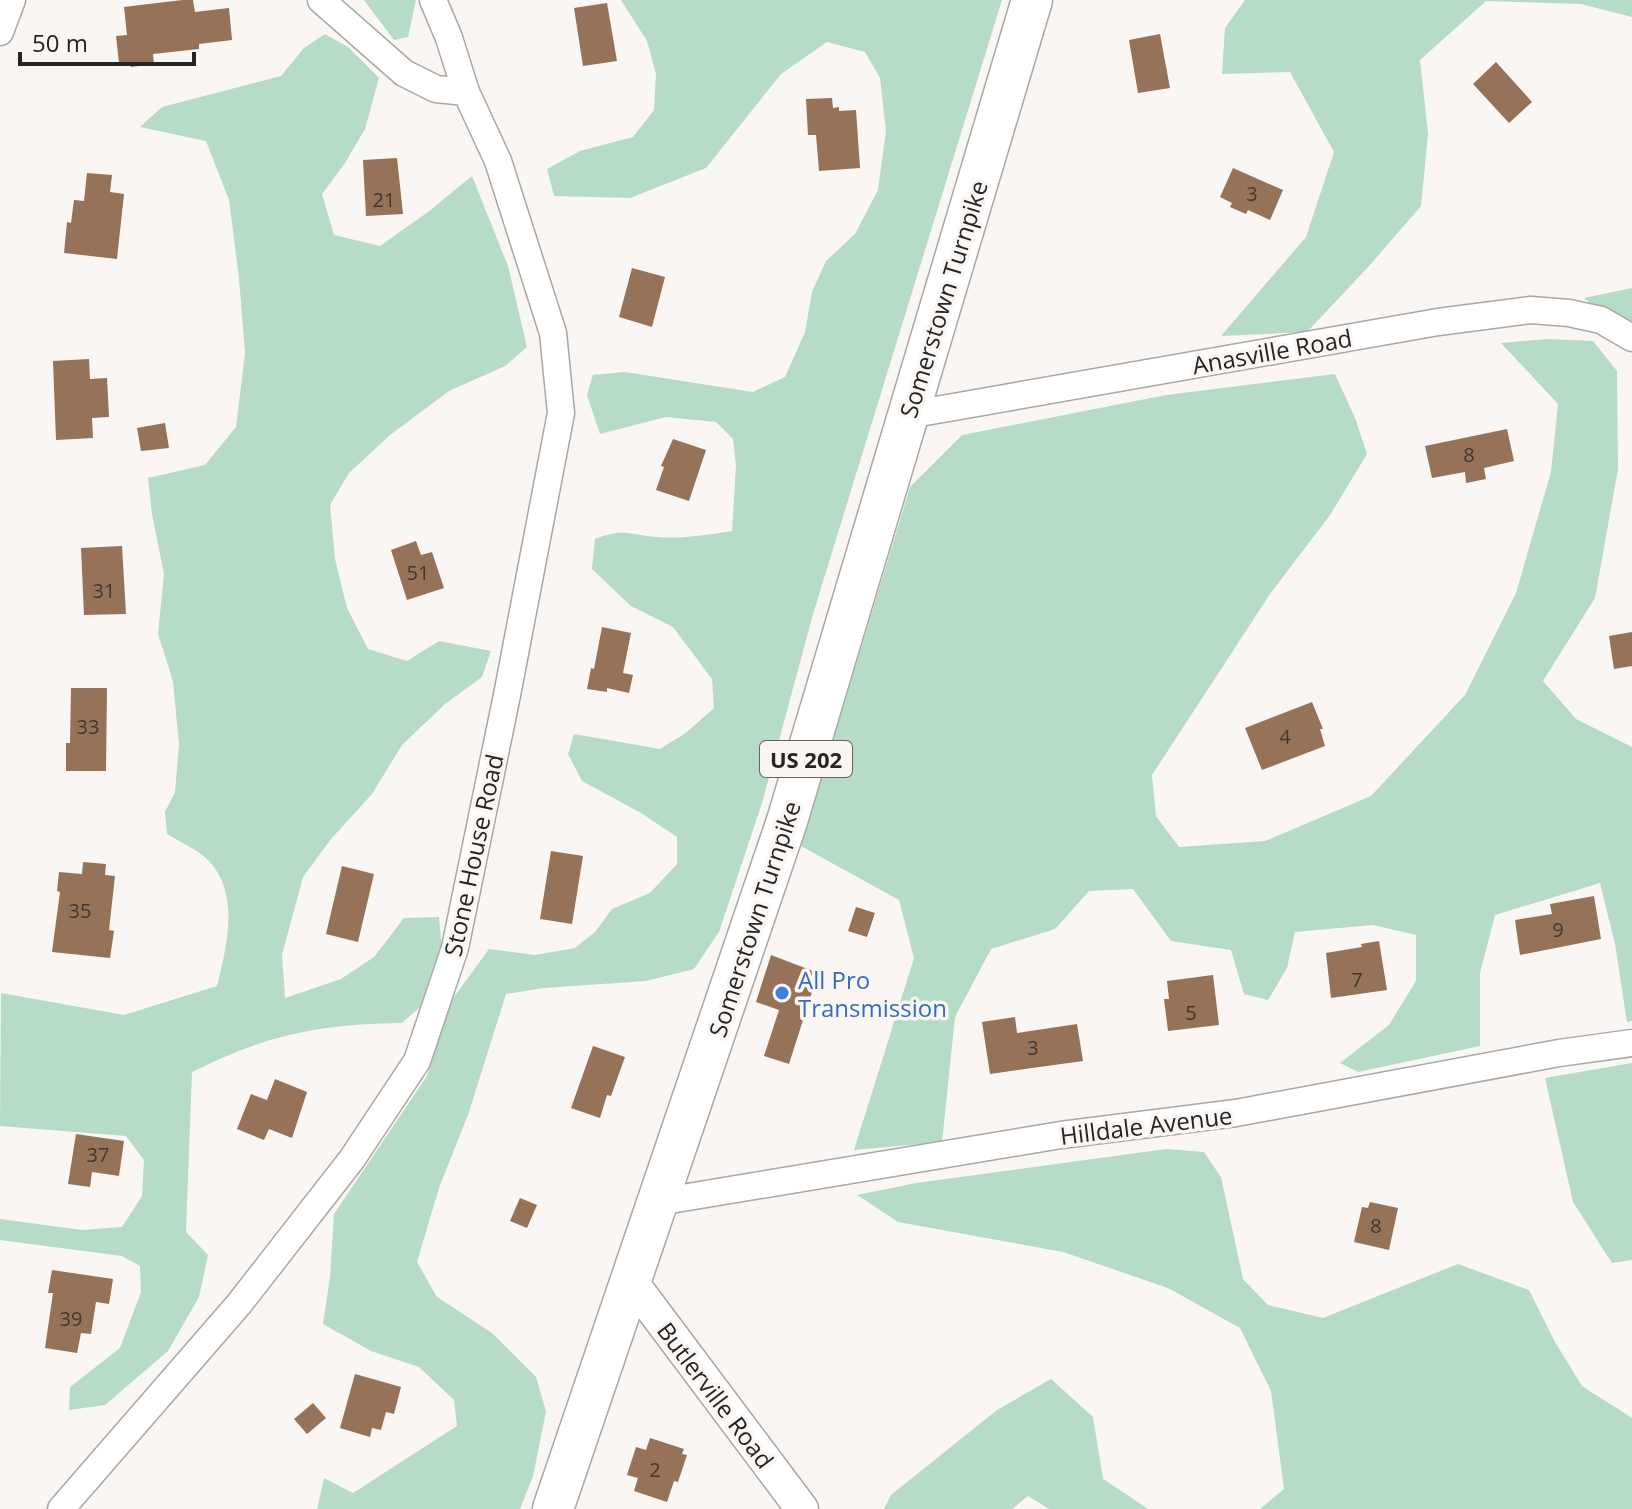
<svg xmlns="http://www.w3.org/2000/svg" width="1632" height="1509" font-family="'Open Sans',sans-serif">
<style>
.green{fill:#b6dbc6}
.building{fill:#967259}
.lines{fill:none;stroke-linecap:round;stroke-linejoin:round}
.minor-casing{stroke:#aaa7a5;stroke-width:29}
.tertiary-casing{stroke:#aaa7a5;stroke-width:35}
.primary-casing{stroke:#aaa7a5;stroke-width:43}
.minor{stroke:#fff;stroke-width:26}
.tertiary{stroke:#fff;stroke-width:32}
.primary{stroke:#fff;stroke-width:40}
.shop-dot{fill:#3f7fe0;stroke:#f9f6f4;stroke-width:3}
.labels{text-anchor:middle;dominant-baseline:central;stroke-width:7;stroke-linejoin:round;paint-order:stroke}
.number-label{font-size:20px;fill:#423831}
.shield{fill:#f9f6f4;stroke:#656462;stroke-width:2}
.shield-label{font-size:22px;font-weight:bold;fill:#262524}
.street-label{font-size:24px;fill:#262524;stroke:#f9f6f4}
.shop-label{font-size:24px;fill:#366cbe;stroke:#f9f6f4;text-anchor:start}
</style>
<rect width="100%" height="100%" fill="#f9f6f4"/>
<g class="green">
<polygon points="364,0 416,0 408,37 394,40"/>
<path d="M 621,0 L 1002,0 L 813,614 L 763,800 L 719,932 L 694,969 L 646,981 L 543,988 L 506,994 L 469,1112 L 439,1188 L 417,1262 L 437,1297 L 492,1333 L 536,1377 L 546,1411 L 533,1476 L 520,1509 L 317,1509 L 324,1478 L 353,1493 L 457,1426 L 454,1400 L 419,1367 L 371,1351 L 323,1324 L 330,1277 L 334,1214 L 427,1076 L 451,1001 L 489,949 L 535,955 L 575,948 L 595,932 L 612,909 L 650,893 L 677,864 L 677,837 L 641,813 L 582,781 L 568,754 L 574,734 L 660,749 L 687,732 L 714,708 L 712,679 L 673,627 L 631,606 L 592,569 L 595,539 C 622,528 628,534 656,537 C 681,539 707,535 732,531 L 736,465 L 733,439 L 716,422 L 666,417 L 600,434 L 587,395 L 593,375 L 625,372 L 753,392 L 785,377 L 805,332 L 812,292 L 826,261 L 855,234 L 878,190 L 886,131 L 880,78 L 865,52 L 827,42 L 781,74 L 706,168 L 630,198 L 554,196 L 547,169 L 580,151 L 633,137 L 654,110 L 656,74 L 647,41 Z"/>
<polygon points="1245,0 1632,0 1632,17 1581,4 1486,1 1420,60 1428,134 1421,206 1369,266 1307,332 1221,336 1306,237 1334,152 1290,72 1222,74 1225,28"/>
<path d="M 325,34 L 348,47 L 379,78 L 365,129 L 345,163 L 322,194 L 334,235 L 380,246 L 428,212 L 472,176 L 508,266 L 527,347 L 505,366 L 449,391 L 390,435 L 349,473 L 330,505 L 335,559 L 347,608 L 368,649 L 407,661 L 439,641 L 491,651 L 482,677 L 445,704 L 402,745 L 372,794 L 331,839 L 303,877 L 282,955 L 285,998 L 341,979 L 374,957 L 404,918 L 439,917 L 442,951 L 427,1001 L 402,1023 C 319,1024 266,1035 192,1072 L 186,1232 L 208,1255 L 199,1297 L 168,1351 L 105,1405 L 69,1410 L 70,1387 L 120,1348 L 141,1292 L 140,1266 L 122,1256 L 0,1240 L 0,1219 L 82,1230 L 122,1227 L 142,1196 L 144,1160 L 126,1136 L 0,1126 L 1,993 L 124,1015 L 217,986 C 227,946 240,894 209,861 C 199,850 180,842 167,834 L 165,812 L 175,792 L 179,745 L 173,681 L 158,634 L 164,574 L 152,514 L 148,478 L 205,465 L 236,427 L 245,353 L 239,278 L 229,200 L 206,141 L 140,127 L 162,107 L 281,76 L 304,48 Z"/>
<polygon points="1632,288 1632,340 1584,298"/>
<polygon points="1548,339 1593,341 1617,371 1618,469 1595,598 1543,681 1576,719 1632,747 1632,1021 1627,1022 1615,944 1600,883 1495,915 1480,973 1480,1046 1358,1072 1340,1063 1389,1025 1416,981 1416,935 1373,925 1295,932 1287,968 1268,1000 1244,994 1231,950 1171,941 1133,889 1089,891 1055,929 991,949 955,1017 942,1142 854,1150 914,958 899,900 801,846 910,487 962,435 1166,395 1335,374 1355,418 1367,454 1330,515 1270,594 1152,775 1156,816 1179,847 1265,841 1371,796 1465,695 1516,593 1551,472 1558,404 1501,343"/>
<polygon points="1632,1063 1632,1260 1612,1263 1573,1202 1545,1078"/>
<polygon points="1166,1149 1204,1152 1221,1177 1243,1279 1268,1305 1323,1318 1458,1264 1529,1290 1555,1342 1582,1386 1632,1418 1632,1509 1260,1509 1284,1489 1271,1391 1240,1328 1168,1288 1063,1252 898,1222 857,1195 916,1183"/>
<polygon points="1051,1379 1093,1417 1103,1479 1148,1509 1049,1509 1028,1496 1012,1509 884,1509 891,1495 997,1410"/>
</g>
<g class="building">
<polygon points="182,0 193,0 195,12 229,8 232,40 199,44 199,49 153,54 154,64 131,67 130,62 119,63 116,36 127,35 124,7"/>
<polygon points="607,3 617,61 583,66 574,8"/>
<polygon points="1160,34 1170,88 1138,93 1129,40"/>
<polygon points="1496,62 1532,102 1509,123 1473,84"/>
<polygon points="832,98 833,108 839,107 839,111 856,110 860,168 819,171 816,135 808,135 806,99"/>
<polygon points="397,158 403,214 366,216 363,160"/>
<polygon points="1233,168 1283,190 1270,220 1248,210 1246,214 1230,207 1232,203 1220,197"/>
<polygon points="87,173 112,175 110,192 124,194 117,259 64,253 67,222 71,223 74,200 84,201"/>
<polygon points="632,268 665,277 652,327 619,317"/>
<polygon points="89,359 90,379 107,378 109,417 92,418 93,438 56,440 53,361"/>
<polygon points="165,423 169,448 141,451 137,428"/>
<polygon points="1507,429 1514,461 1484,468 1486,479 1466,483 1465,472 1432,478 1425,446"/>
<polygon points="673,439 706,450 689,501 656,490 664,467 661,466"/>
<polygon points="416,541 421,555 432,552 444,588 407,600 391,550"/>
<polygon points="122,546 126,614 84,615 81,548"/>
<polygon points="602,627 631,633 623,673 633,675 629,693 607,688 607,692 587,689 591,668 594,669"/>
<polygon points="1632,632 1632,666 1614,669 1609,636"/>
<polygon points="71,688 107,688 106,771 66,771 66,743 70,743"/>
<polygon points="1312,702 1323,729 1320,729 1325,746 1262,770 1245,728"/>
<polygon points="551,851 583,856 572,924 540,919"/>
<polygon points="83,862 106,864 105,875 115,876 109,930 114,931 110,958 52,952 60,892 57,891 59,872 82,874"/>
<polygon points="342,866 374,874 358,942 326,934"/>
<polygon points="1594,896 1601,939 1520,955 1515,920 1552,914 1550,904"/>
<polygon points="856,907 875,913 867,937 848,931"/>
<polygon points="1379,941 1387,990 1331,998 1326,953 1362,947 1361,944"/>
<polygon points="771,955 818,973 789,1064 764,1056 779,1010 756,1002"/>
<polygon points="1213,975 1219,1025 1168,1031 1164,999 1169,999 1167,981"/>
<polygon points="1015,1017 1017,1033 1077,1024 1083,1061 990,1074 982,1022"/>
<polygon points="593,1046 625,1057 611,1096 607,1095 600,1118 571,1108"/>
<polygon points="275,1079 307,1092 292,1138 269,1129 264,1140 237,1129 251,1094 267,1100"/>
<polygon points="76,1134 124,1141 119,1176 92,1172 90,1187 68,1184"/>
<polygon points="520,1198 537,1205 527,1228 510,1221"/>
<polygon points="1370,1202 1398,1208 1389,1250 1354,1242 1362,1207 1368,1208"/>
<polygon points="52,1270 113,1279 109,1304 96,1302 91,1334 81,1333 77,1353 45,1348 53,1293 48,1293"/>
<polygon points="355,1374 401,1387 394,1414 386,1412 381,1430 372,1428 370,1437 340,1428"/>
<polygon points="313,1403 326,1418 307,1434 294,1419"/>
<polygon points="650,1438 684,1449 682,1454 687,1455 678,1482 674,1481 667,1502 634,1491 638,1478 627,1475 636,1447 646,1450"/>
</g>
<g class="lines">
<defs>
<g id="minor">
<polyline points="433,0 449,38 466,92"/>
<polyline points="0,32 12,0"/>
<polyline points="908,415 1438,322 1531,310 1569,313 1601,320 1632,338"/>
<polyline points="658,1202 1061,1135 1236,1113 1559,1053 1632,1043"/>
<polyline points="61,1509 239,1304 352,1159 417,1061 455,948 507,695 561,413 553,333 498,161 466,92 436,89 404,73 321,0"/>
</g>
<polyline id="tertiary" points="631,1281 802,1509"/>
<polyline id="primary" points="553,1509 787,821 1032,0"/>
</defs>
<use href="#minor" class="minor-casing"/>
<use href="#tertiary" class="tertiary-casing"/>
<use href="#primary" class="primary-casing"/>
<use href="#minor" class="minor"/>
<use href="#tertiary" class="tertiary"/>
<use href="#primary" class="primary"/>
</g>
<circle class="shop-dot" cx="782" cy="993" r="8"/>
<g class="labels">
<g class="number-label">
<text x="1252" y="193">3</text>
<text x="384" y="199">21</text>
<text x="1469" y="454">8</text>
<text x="418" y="572">51</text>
<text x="104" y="590">31</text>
<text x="88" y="726">33</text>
<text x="1285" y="736">4</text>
<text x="80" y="910">35</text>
<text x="1558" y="929">9</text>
<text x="1357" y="979">7</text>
<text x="1191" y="1012">5</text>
<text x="1033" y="1047">3</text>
<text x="98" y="1154">37</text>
<text x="1376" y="1225">8</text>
<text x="71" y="1318">39</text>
<text x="655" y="1469">2</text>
</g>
<rect class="shield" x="760" y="741" width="92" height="36" rx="6"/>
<g class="shield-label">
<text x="806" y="759">US 202</text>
</g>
<g class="street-label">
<text transform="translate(943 299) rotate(-73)">Somerstown Turnpike</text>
<text transform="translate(1272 351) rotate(-10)">Anasville Road</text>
<text transform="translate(473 855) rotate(-78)">Stone House Road</text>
<text transform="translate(754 919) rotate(-72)">Somerstown Turnpike</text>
<text transform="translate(1146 1125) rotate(-7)">Hilldale Avenue</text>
<text transform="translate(716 1395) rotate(53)">Butlerville Road</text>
</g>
<g class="shop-label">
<text x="798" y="979">All Pro<tspan x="798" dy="28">Transmission</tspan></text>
</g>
</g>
<path d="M20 52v12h174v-12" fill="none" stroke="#262524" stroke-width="4"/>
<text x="32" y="52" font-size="24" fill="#262524" stroke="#f9f6f4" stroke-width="6" paint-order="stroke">50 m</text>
</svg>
